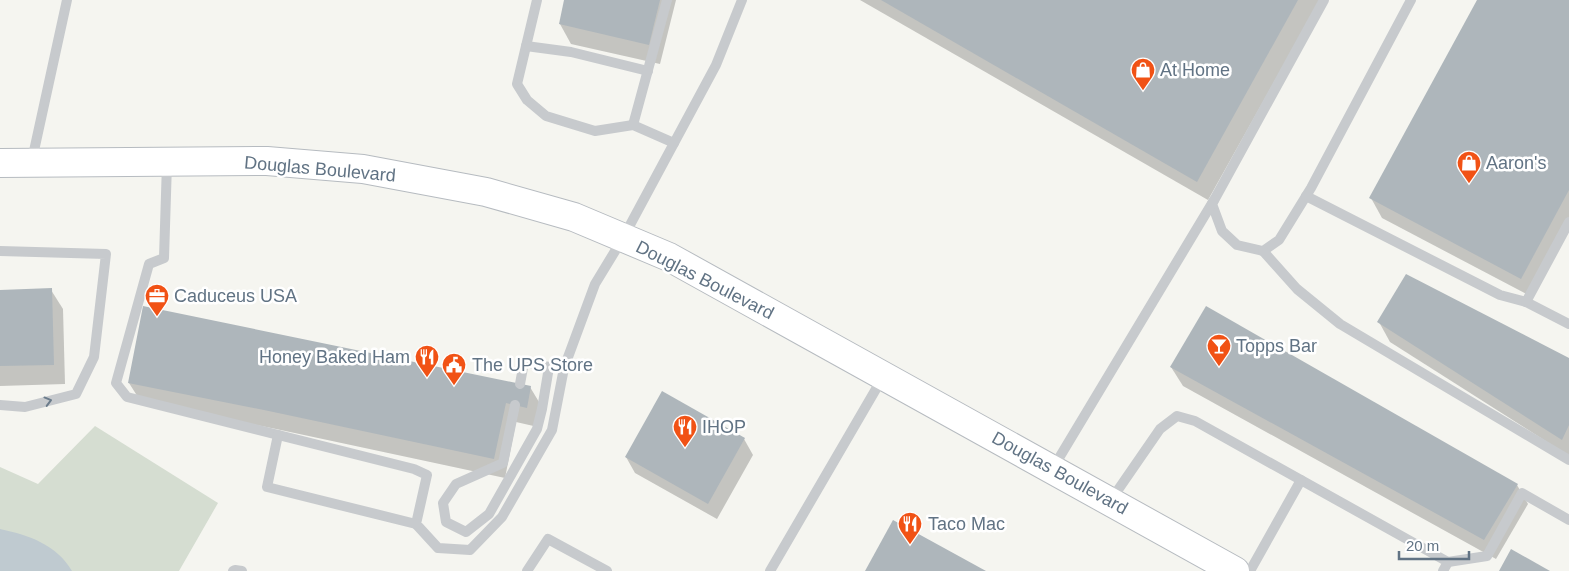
<svg xmlns="http://www.w3.org/2000/svg" width="1569" height="571" font-family="Arial,sans-serif">
<style>
.green{fill:#d5ddd1}
.water{fill:#bfcad0}
.shadow{fill:#0003}
.building{fill:#aeb6bb}
.lines{fill:none;stroke-linecap:round;stroke-linejoin:round}
.secondary-casing{stroke:#b6bbc0;stroke-width:30}
.lane{stroke:#c7cacd;stroke-width:10}
.secondary{stroke:#fff;stroke-width:28}
.oneway{stroke:#6b7c8b}
.labels{text-anchor:middle;dominant-baseline:central;stroke-width:5;stroke-linejoin:round;paint-order:stroke}
.poi-label{font-size:18px;fill:#617384;stroke:#fff;text-anchor:start}
.street-label{font-size:18px;fill:#617384;stroke:#fff}
</style>
<rect width="100%" height="100%" fill="#f5f5f0"/>
<polygon class="green" points="95,426 218,503 179,571 0,571 0,467 38,484"/>
<path class="water" d="M 0,529 C 28,535 56,544 72,571 L 0,571 Z"/>
<g class="shadow">
<polygon points="565,0 676,0 660,64 571,44 560,24"/>
<polygon points="860,0 1320,0 1208,200"/>
<polygon points="1478,0 1569,0 1569,229 1532,297 1382,218 1371,198"/>
<polygon points="51,290 63,309 65,384 0,386 0,291"/>
<polygon points="1379,322 1569,359 1569,456 1390,342"/>
<polygon points="1171,367 1517,485 1528,504 1496,559 1183,386"/>
<polygon points="129,383 530,387 542,407 538,427 516,422 505,478 276,429 141,402"/>
<polygon points="744,439 753,455 717,519 635,473 626,457"/>
</g>
<g class="building">
<polygon points="564,0 660,0 649,45 559,24"/>
<polygon points="881,0 1298,0 1197,182"/>
<polygon points="1477,0 1569,0 1569,190 1521,279 1369,198"/>
<polygon points="1406,274 1569,358 1569,425 1562,440 1377,322"/>
<polygon points="52,288 54,365 0,366 0,290"/>
<polygon points="143,306 531,386 527,408 506,403 494,459 264,410 128,383"/>
<polygon points="1206,306 1518,484 1484,540 1170,367"/>
<polygon points="662,391 745,438 708,504 625,457"/>
<polygon points="893,520 986,571 865,571"/>
<polygon points="1511,549 1550,571 1499,571"/>
</g>
<g class="lines">
<defs>
<polyline id="secondary" points="0,163 267,161 363,169 486,192 574,217 669,257 1235,571"/>
</defs>
<use href="#secondary" class="secondary-casing"/>
<g class="lane">
<polyline points="537,0 517,84 527,100 546,116 595,131 633,125 674,143"/>
<polyline points="1324,0 1212,204 1222,231 1237,245 1263,251 1279,240 1311,188 1411,0"/>
<polyline points="526,46 571,52 648,71"/>
<polyline points="633,125 667,0"/>
<polyline points="32,160 67,0"/>
<polyline points="167,163 164,258 149,264 116,383 127,397 414,469 427,475 416,524 438,548 470,550 502,517 552,430 564,368 595,284 623,238 716,65 742,0"/>
<polyline points="1306,196 1500,295 1526,302 1569,324"/>
<polyline points="0,251 106,254 94,357 76,394 25,407 0,405"/>
<polyline points="1263,251 1297,289 1340,324 1569,460"/>
<polyline points="1526,302 1569,222"/>
<polyline points="520,384 524,362 549,367 564,368"/>
<polyline points="515,405 503,463 456,484 443,503 446,522 466,532 489,514 537,429 542,409 549,367"/>
<polyline points="278,435 267,487 416,524"/>
<polyline points="1053,468 1214,200"/>
<polyline points="1111,500 1160,429 1177,416 1195,421 1448,562 1443,571"/>
<polyline points="1448,562 1487,556 1522,493 1569,520"/>
<polyline points="233,571 235,570 242,571"/>
<polyline points="527,571 548,539 607,571"/>
<polyline points="770,571 883,377"/>
<polyline points="1250,571 1301,480"/>
</g>
<use href="#secondary" class="secondary"/>
</g>
<defs><path id="oneway-chevron" d="M-2-3.5L2.5 0L-2 3.5" fill="none" stroke-width="1.6" stroke-linecap="round" stroke-linejoin="round" transform="scale(1.25)"/></defs>
<use class="oneway" href="#oneway-chevron" transform="translate(48 401) rotate(-15)"/>
<defs>
<symbol id="shop-pin" viewBox="-11 -11 22 30"><path d="M0 17L-7.5 6A9.5 9.5 0 1 1 7.5 6Z" fill="#f15215" stroke="#fff"/><path d="M-5-2.5h2.3a2.7 3.5 0 0 1 5.4 0H5L5.5 6h-11ZM-1.5-2.5h3a1.5 2.3 0 0 0-3 0Z" fill="#fff"/></symbol>
<symbol id="office-pin" viewBox="-11 -11 22 30"><path d="M0 17L-7.5 6A9.5 9.5 0 1 1 7.5 6Z" fill="#f15215" stroke="#fff"/><path d="M-6-3h4V-5.5h4V-3h4V5H-6ZM-1-4.5V-3h2v-1.5ZM-6 0V1H6V0Z" fill="#fff"/></symbol>
<symbol id="bar-pin" viewBox="-11 -11 22 30"><path d="M0 17L-7.5 6A9.5 9.5 0 1 1 7.5 6Z" fill="#f15215" stroke="#fff"/><path d="M-6-5H6L.8 .8V4.5H3.5V6h-7V4.5H-.8V.8Z" fill="#fff"/></symbol>
<symbol id="restaurant-pin" viewBox="-11 -11 22 30"><path d="M0 17L-7.5 6A9.5 9.5 0 1 1 7.5 6Z" fill="#f15215" stroke="#fff"/><path d="M-5-6h1v4h1v-4h1v4h1v-4h1v5L-1.5 .5V6h-2V.5L-5-1ZM5-6V6H3V1.5H1.5Q1.5-4 5-6Z" fill="#fff"/></symbol>
<symbol id="civic-pin" viewBox="-11 -11 22 30"><path d="M0 17L-7.5 6A9.5 9.5 0 1 1 7.5 6Z" fill="#f15215" stroke="#fff"/><path d="M-.6-6.5H3V-4.5H.6V-3L4-1V1h2V6H-6V1h2V-1L-.6-3ZM-1.2 2.5V6h2.4V2.5Z" fill="#fff"/></symbol>
</defs>
<g fill-rule="evenodd">
<use href="#shop-pin" x="1129" y="56" width="28" height="38"/>
<use href="#shop-pin" x="1455" y="149" width="28" height="38"/>
<use href="#office-pin" x="143" y="282" width="28" height="38"/>
<use href="#bar-pin" x="1205" y="332" width="28" height="38"/>
<use href="#restaurant-pin" x="413" y="343" width="28" height="38"/>
<use href="#civic-pin" x="440" y="351" width="28" height="38"/>
<use href="#restaurant-pin" x="671" y="413" width="28" height="38"/>
<use href="#restaurant-pin" x="896" y="510" width="28" height="38"/>
</g>
<g class="labels">
<g class="poi-label">
<text x="1160" y="70">At Home</text>
<text x="1486" y="163">Aaron's</text>
<text x="174" y="296">Caduceus USA</text>
<text x="1236" y="346">Topps Bar</text>
<text x="410" y="357" text-anchor="end">Honey Baked Ham</text>
<text x="472" y="365">The UPS Store</text>
<text x="702" y="427">IHOP</text>
<text x="928" y="524">Taco Mac</text>
</g>
<g class="street-label">
<text transform="translate(320 169) rotate(5)">Douglas Boulevard</text>
<text transform="translate(705 280) rotate(27)">Douglas Boulevard</text>
<text transform="translate(1060 473) rotate(29)">Douglas Boulevard</text>
</g>
</g>
<path d="M1399 551v8h70v-8" fill="none" stroke="#617384" stroke-width="2.5"/>
<text x="1406" y="551" font-size="15" fill="#617384" stroke="#ffffff" stroke-width="4" paint-order="stroke">20 m</text>
</svg>
